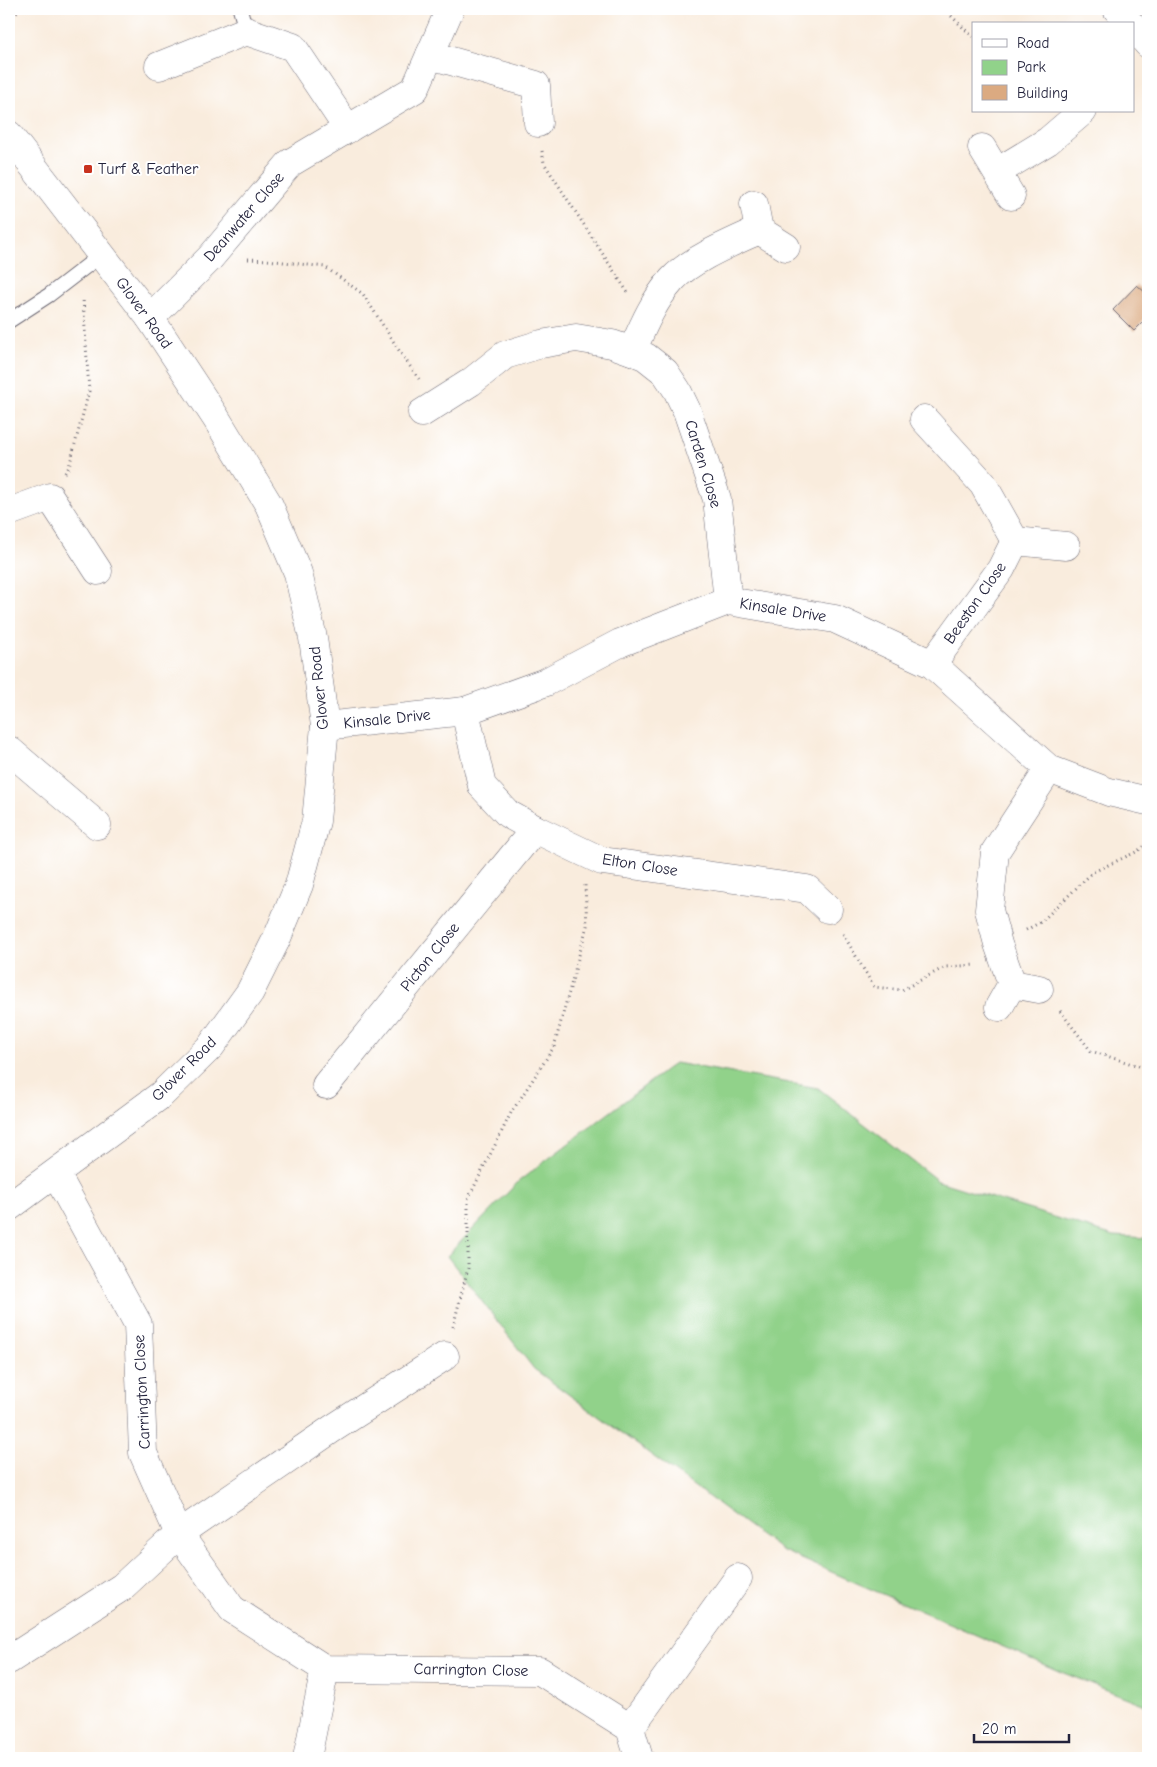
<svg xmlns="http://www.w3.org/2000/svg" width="1157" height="1767" font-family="'Comic Neue',sans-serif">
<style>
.green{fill:#91d28a;stroke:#5a7a62}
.building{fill:#dbaa81}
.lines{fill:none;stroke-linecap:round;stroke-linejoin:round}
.lane-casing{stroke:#6d6974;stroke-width:16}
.street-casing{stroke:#6d6974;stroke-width:29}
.secondary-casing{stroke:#6d6974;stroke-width:29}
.path{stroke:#6d6974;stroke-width:3;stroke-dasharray:1 4;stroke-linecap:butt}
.lane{stroke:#fff;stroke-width:14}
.street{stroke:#fff;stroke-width:28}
.secondary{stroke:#fff;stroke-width:28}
.poi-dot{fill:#c8321e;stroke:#fff;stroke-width:2}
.labels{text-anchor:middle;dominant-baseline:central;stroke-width:4;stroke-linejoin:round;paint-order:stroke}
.poi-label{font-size:16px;fill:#22223b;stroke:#fff;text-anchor:start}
.street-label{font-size:16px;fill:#22223b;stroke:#fff}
</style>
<rect width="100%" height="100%" fill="#fff"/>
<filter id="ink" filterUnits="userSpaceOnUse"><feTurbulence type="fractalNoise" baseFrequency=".02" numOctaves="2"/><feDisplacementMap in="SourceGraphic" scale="10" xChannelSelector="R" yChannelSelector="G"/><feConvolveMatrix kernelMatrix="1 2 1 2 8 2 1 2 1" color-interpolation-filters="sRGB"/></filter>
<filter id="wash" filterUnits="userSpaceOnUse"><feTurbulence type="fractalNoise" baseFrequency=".0096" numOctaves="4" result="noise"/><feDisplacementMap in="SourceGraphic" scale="20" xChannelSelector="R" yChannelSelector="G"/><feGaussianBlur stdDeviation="1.12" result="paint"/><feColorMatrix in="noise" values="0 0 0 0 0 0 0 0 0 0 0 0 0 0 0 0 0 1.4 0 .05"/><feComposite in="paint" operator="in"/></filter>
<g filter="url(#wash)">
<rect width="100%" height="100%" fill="#f9ecdd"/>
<polygon class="green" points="675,1063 818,1088 938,1181 1114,1236 1148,1238 1148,1706 1061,1672 781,1550 534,1369 447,1256 519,1181"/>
<g id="blocks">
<polygon class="building" points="1137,285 1148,295 1148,317 1134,331 1113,310"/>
</g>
</g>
<g filter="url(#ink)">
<use href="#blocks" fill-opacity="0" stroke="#6d6974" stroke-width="1"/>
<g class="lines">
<defs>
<g id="lane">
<polyline points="240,9 246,31"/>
<polyline points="9,321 49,295 101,255"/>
</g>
<g id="street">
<polyline points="1117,9 1130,24"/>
<polyline points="1133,27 1148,44"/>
<polyline points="430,55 536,85 538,123"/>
<polyline points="159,66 246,31 293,47 348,129"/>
<polyline points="982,148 1011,196"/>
<polyline points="997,172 1048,141 1083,111"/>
<polyline points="754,204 759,230 786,247"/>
<polyline points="150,318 210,258 290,163 415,89 450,9"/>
<polyline points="632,351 646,357 665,372 677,390 687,411 717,499 728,601"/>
<path d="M 422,413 L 471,382 L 505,355 L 541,344 L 576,338 L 612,344 L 632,351 C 643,326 654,300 672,280 C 691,259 733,242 759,230"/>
<polyline points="924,419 983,484 1015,541 1066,546"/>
<polyline points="9,512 50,497 98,571"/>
<polyline points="932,664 1001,569 1015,541"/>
<polyline points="465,711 482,786 508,814 535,829 602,861 807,889 828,909"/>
<polyline points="325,726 465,711 546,682 620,643 728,601 835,619 932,664 1049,769 1109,792 1148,801"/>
<polyline points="9,750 97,825"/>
<polyline points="1012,984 998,944 989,910 995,852 1049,769"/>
<polyline points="999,1007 1012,984 1039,989"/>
<polyline points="326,1085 535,829"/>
<polyline points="56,1174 138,1324 143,1453 179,1534 232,1609 325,1669 540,1671 630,1728 639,1758"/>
<polyline points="9,1660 122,1587 179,1534 332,1429 445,1356"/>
<polyline points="630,1728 738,1578"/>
<polyline points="307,1758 325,1669"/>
</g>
<polyline id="secondary" points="9,135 150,318 216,418 269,505 298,573 313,638 325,726 316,821 299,885 277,938 250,992 211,1046 161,1095 9,1207"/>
</defs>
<use href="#lane" class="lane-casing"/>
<use href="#street" class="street-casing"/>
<use href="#secondary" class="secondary-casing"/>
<g class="path">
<polyline points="944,9 973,37"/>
<polyline points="9,20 21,9"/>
<polyline points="542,151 544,163 628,293"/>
<polyline points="248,259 267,260 325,267 363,294 402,355 419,379"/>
<polyline points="65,473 69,467 89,391 83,298"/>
<polyline points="1026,930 1041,922 1093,872 1136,852 1148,844"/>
<polyline points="843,934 874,987 902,990 945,967 975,965"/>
<polyline points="1060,1011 1091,1051 1148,1069"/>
<polyline points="453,1327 468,1268 468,1199 511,1113 554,1047 587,926 585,885"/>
</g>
<use href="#lane" class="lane"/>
<use href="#street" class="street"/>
<use href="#secondary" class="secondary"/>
</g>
</g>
<rect class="poi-dot" x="83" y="164" width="10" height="10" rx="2.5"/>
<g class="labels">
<g class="poi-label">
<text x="98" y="169">Turf &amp; Feather</text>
</g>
<g class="street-label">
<text transform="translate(244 217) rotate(-49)">Deanwater Close</text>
<text transform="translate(144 313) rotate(54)">Glover Road</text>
<text transform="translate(703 464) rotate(73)">Carden Close</text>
<text transform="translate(975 603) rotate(-55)">Beeston Close</text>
<text transform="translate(783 610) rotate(9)">Kinsale Drive</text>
<text transform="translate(319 688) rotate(-96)">Glover Road</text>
<text transform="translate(387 719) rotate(-6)">Kinsale Drive</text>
<text transform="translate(640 865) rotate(9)">Elton Close</text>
<text transform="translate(430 957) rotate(-51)">Picton Close</text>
<text transform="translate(184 1069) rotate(-45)">Glover Road</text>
<text transform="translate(142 1392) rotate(-93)">Carrington Close</text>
<text transform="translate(471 1670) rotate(1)">Carrington Close</text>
</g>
</g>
<rect width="1157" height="1767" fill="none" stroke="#fff" stroke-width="30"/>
<rect x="972" y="22" width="162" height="90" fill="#ffffff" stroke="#a7a7b1"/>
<rect x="982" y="39" width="25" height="8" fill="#ffffff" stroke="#a7a7b1"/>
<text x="1017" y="48" font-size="15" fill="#22223b">Road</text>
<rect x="982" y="60" width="25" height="15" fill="#91d28a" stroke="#a7a7b1"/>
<text x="1017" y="72" font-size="15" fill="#22223b">Park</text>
<rect x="982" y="85" width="25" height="15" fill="#dbaa81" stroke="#a7a7b1"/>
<text x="1017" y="98" font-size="15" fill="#22223b">Building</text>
<path d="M974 1734v8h95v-8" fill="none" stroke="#22223b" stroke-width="2.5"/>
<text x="982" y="1734" font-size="15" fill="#22223b" stroke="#ffffff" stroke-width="4" paint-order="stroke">20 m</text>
</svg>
